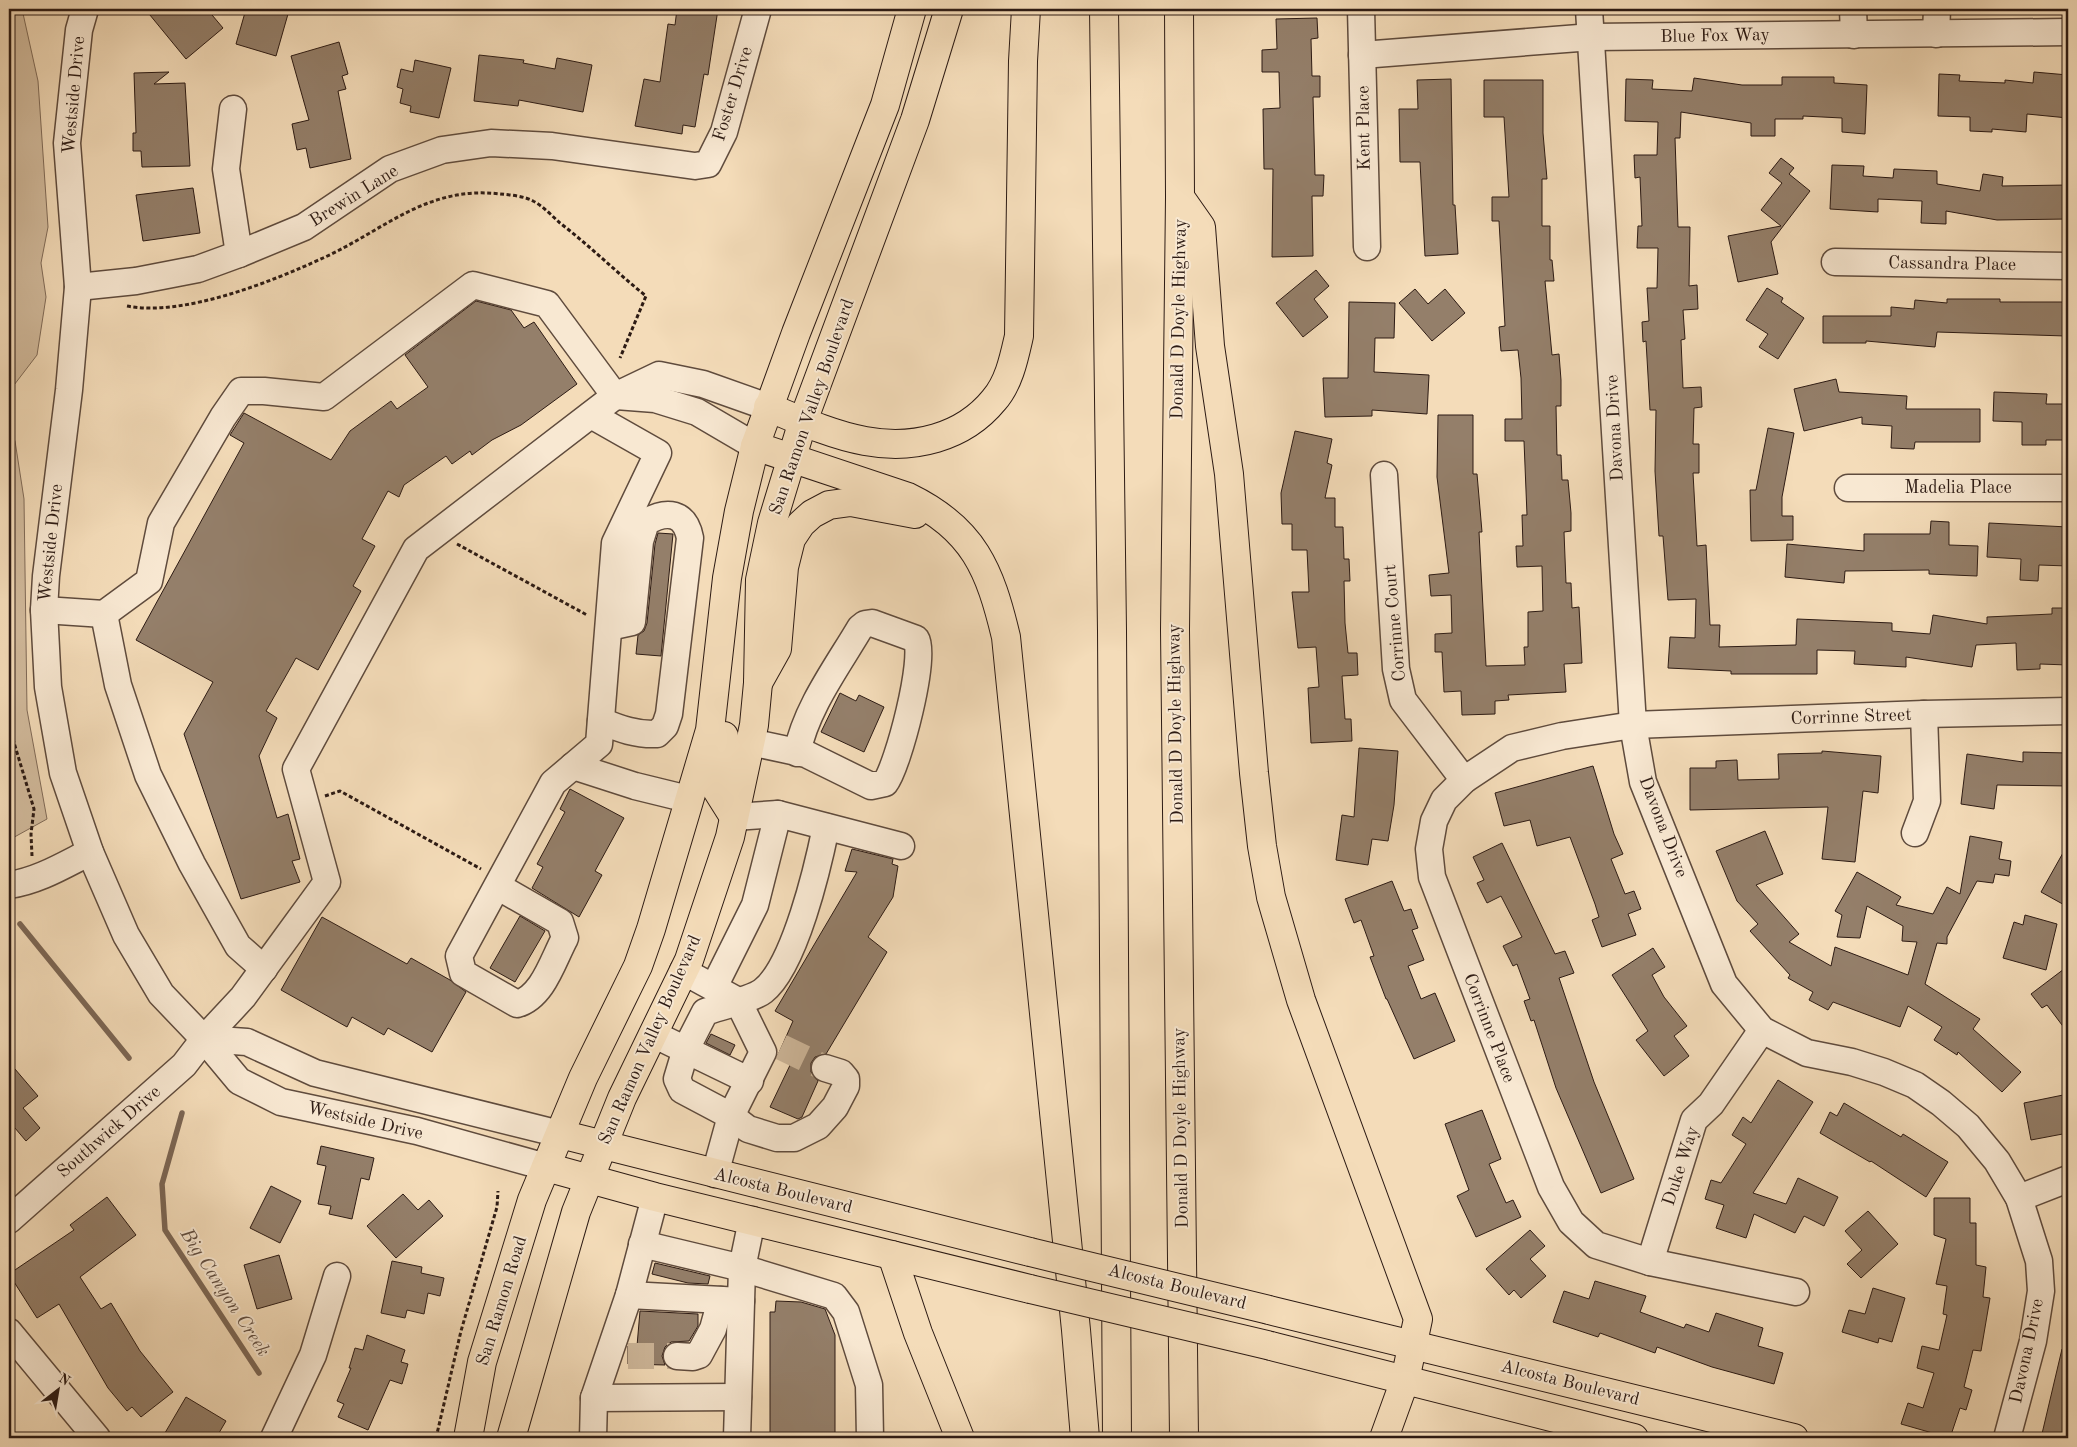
<svg xmlns="http://www.w3.org/2000/svg" width="2077" height="1447" font-family="'Old Standard TT',serif">
<style>
.green{fill:#d2bb9d;stroke:#806b58}
.lines{fill:none;stroke-linecap:round;stroke-linejoin:round}
.stream{stroke:#7c6755;stroke-width:5.5}
.building{fill:#947f6a;stroke:#2d1b14}
.minor-tunnel{stroke:#ccb598;stroke-width:26;stroke-dasharray:26 13;stroke-linecap:butt}
.minor-casing{stroke:#5f4b3d;stroke-width:29}
.major-casing{stroke:#2d1b14;stroke-width:30}
.highway-casing{stroke:#2d1b14;stroke-width:30}
.path{stroke:#2d1b14;stroke-width:3;stroke-dasharray:4 2.5;stroke-linecap:butt}
.minor{stroke:#f8e8d2;stroke-width:26}
.major{stroke:#f4dcb9;stroke-width:28}
.highway{stroke:#f4dcb9;stroke-width:28}
.major-bridge-casing{stroke:#2d1b14;stroke-width:30;stroke-linecap:butt}
.major-bridge{stroke:#f4dcb9;stroke-width:28}
.labels{text-anchor:middle;dominant-baseline:central;stroke-width:4;stroke-linejoin:round;paint-order:stroke}
.street-label{font-size:18px;fill:#2d1b14;stroke:#f8e8d2}
.water-label{font-size:19px;font-style:italic;fill:#614e40;stroke:#f8e8d2}
</style>
<rect width="100%" height="100%" fill="#f4dcb9"/>
<filter id="stains"><feTurbulence type="fractalNoise" baseFrequency=".004" numOctaves="4"/><feColorMatrix values="0 0 0 0 .2 0 0 0 0 .09 0 0 0 0 .02 0 0 0 .5 -.17"/></filter>
<radialGradient id="worn" r=".72"><stop offset=".6" stop-color="#630" stop-opacity="0"/><stop offset="1" stop-color="#630" stop-opacity=".3"/></radialGradient>
<g class="green">
<polygon points="9,9 22,9 38,81 48,227 41,263 46,297 37,355 11,389 9,399"/>
<polygon points="9,429 15,441 24,499 27,710 47,819 9,840"/>
</g>
<g class="lines">
<g class="stream">
<polyline points="20,924 129,1058"/>
<polyline points="182,1113 162,1184 165,1230 259,1373"/>
</g>
</g>
<g class="building">
<polygon points="145,9 207,9 223,28 186,59"/>
<polygon points="246,9 269,9 288,14 276,56 236,44"/>
<polygon points="677,9 718,9 708,75 704,74 695,127 683,125 682,134 635,126 644,79 660,82 668,24 675,25"/>
<polygon points="1317,18 1318,38 1311,39 1312,76 1320,76 1320,97 1313,97 1315,175 1324,175 1323,196 1312,196 1313,256 1272,257 1273,169 1264,169 1263,109 1280,108 1279,72 1262,72 1262,50 1277,49 1276,19"/>
<polygon points="339,42 348,74 342,76 346,89 338,91 351,159 310,168 306,148 297,150 292,124 309,120 291,56"/>
<polygon points="479,55 524,60 523,63 555,69 557,58 592,65 583,112 519,100 518,106 474,101"/>
<polygon points="415,60 451,68 439,118 410,112 411,106 400,103 403,89 397,87 401,69 413,72"/>
<polygon points="169,72 154,84 185,83 190,166 142,167 141,151 133,151 133,133 136,133 134,73"/>
<polygon points="2034,72 2068,75 2068,118 2027,114 2026,132 1992,129 1992,132 1970,131 1970,117 1938,116 1939,74 1960,75 1959,81 2005,83 2005,80 2033,83"/>
<polygon points="1782,77 1834,77 1834,83 1867,85 1865,134 1842,132 1842,118 1803,116 1803,119 1775,119 1775,136 1751,136 1751,123 1681,112 1680,138 1675,138 1678,227 1690,227 1689,286 1697,285 1698,309 1683,310 1685,339 1681,340 1683,388 1701,387 1702,407 1694,408 1693,444 1699,444 1699,473 1693,473 1697,546 1706,545 1710,625 1720,625 1719,647 1796,645 1797,619 1892,623 1892,631 1930,634 1933,615 1987,624 1987,617 2052,614 2052,608 2068,608 2068,665 2040,664 2040,669 2017,670 2016,643 1976,645 1972,667 1906,657 1906,667 1854,664 1855,651 1817,650 1817,674 1731,674 1731,671 1668,668 1670,637 1695,638 1696,599 1668,600 1663,536 1659,536 1655,471 1656,410 1650,410 1646,341 1643,342 1642,322 1649,321 1647,288 1657,288 1658,248 1637,248 1638,226 1642,226 1640,177 1635,178 1634,155 1657,155 1658,122 1625,121 1626,79 1653,80 1652,89 1692,91 1694,78 1742,85 1782,85"/>
<polygon points="1451,79 1453,205 1455,205 1458,254 1425,256 1420,162 1400,162 1399,109 1418,109 1417,80"/>
<polygon points="1484,80 1543,80 1543,133 1547,179 1542,179 1542,226 1550,226 1550,260 1552,260 1554,281 1545,281 1552,355 1559,354 1561,380 1561,406 1556,406 1557,455 1561,455 1562,480 1568,480 1571,513 1571,531 1564,532 1566,583 1571,583 1572,608 1579,607 1582,663 1564,664 1566,692 1508,695 1509,700 1495,701 1495,714 1462,715 1461,691 1444,692 1442,652 1435,652 1435,634 1452,633 1451,595 1431,596 1429,575 1449,573 1437,477 1438,415 1473,415 1473,474 1477,474 1482,532 1479,532 1486,666 1525,665 1524,647 1528,647 1528,612 1543,611 1542,566 1517,567 1516,546 1523,546 1522,515 1527,515 1524,441 1505,441 1505,419 1522,419 1521,378 1518,350 1501,351 1499,327 1505,326 1499,221 1492,221 1492,197 1509,197 1504,117 1484,117"/>
<polygon points="1781,158 1794,168 1789,174 1810,191 1771,242 1778,274 1738,282 1728,236 1781,226 1761,210 1782,183 1769,173"/>
<polygon points="1832,165 1864,166 1863,176 1893,178 1894,169 1937,171 1937,184 1980,191 1983,174 2003,177 2002,186 2068,185 2068,219 1997,220 1946,211 1946,224 1921,223 1922,201 1878,199 1878,212 1830,209"/>
<polygon points="193,188 200,233 143,241 136,195"/>
<polygon points="1316,270 1329,286 1314,299 1328,317 1303,337 1276,303"/>
<polygon points="1767,288 1783,298 1781,302 1804,318 1778,359 1759,347 1768,334 1746,320"/>
<polygon points="1415,289 1428,304 1445,289 1465,313 1432,341 1399,303"/>
<polygon points="1947,299 2000,299 2000,302 2065,302 2066,336 1937,332 1935,347 1866,341 1866,343 1823,343 1823,316 1891,316 1891,307 1914,309 1915,300 1947,303"/>
<polygon points="476,301 511,310 524,328 534,322 577,384 521,425 492,440 472,455 470,451 452,464 446,456 404,485 399,497 388,491 362,539 375,546 353,586 361,591 318,670 296,658 266,711 277,718 259,756 277,818 288,814 300,859 292,861 300,882 241,899 184,734 213,682 136,640 244,443 230,435 244,413 331,460 350,431 391,401 397,409 428,387 405,355"/>
<polygon points="1349,302 1395,303 1394,338 1375,338 1374,372 1429,375 1427,414 1372,410 1372,416 1325,417 1323,378 1348,378"/>
<polygon points="1836,379 1839,392 1907,396 1906,409 1980,409 1980,442 1915,442 1914,449 1891,448 1892,426 1862,424 1862,417 1804,431 1794,389"/>
<polygon points="1994,392 2047,394 2046,404 2068,404 2068,440 2046,440 2046,445 2022,445 2022,422 1993,421"/>
<polygon points="1768,428 1794,433 1782,497 1782,516 1793,516 1793,540 1751,541 1750,490 1756,490"/>
<polygon points="1295,431 1332,439 1327,463 1332,465 1325,498 1335,498 1335,527 1343,527 1344,559 1349,559 1350,581 1344,581 1345,623 1348,653 1357,653 1358,675 1342,676 1345,719 1351,719 1352,741 1311,743 1308,688 1319,687 1316,647 1298,648 1292,592 1309,592 1307,550 1292,550 1292,524 1282,524 1281,493"/>
<polygon points="1931,521 1949,522 1949,545 1978,546 1977,576 1929,574 1929,570 1845,571 1844,583 1785,577 1787,544 1864,551 1864,534 1930,534"/>
<polygon points="1989,523 2068,527 2068,566 2039,565 2038,581 2020,580 2021,559 1987,557"/>
<polygon points="658,533 673,534 661,656 636,654 638,635 644,631 647,623 655,544"/>
<polygon points="840,693 856,701 859,695 884,707 864,752 821,732"/>
<polygon points="1359,748 1398,751 1394,805 1388,841 1372,839 1368,865 1336,860 1342,815 1354,817"/>
<polygon points="1822,751 1881,756 1878,793 1863,791 1855,862 1822,859 1828,807 1690,810 1690,768 1716,768 1716,761 1737,760 1738,780 1779,779 1778,754 1822,753"/>
<polygon points="2023,752 2068,753 2068,786 1997,785 1994,809 1961,804 1967,754 2023,762"/>
<polygon points="1593,766 1614,834 1623,854 1611,859 1625,894 1634,891 1641,909 1628,914 1636,935 1602,947 1592,920 1599,917 1595,904 1570,837 1537,846 1530,820 1504,826 1495,793"/>
<polygon points="570,789 624,818 595,871 602,875 579,917 532,888 543,867 537,864 565,812 560,809"/>
<polygon points="1765,831 1783,874 1756,885 1799,934 1789,942 1831,966 1835,947 1908,975 1917,942 1902,941 1903,926 1867,906 1860,938 1837,937 1842,915 1835,911 1857,872 1901,897 1896,905 1933,914 1947,887 1960,894 1970,836 2002,842 1999,859 2011,861 2009,876 1995,874 1993,883 1977,881 1947,937 1947,944 1937,943 1925,984 1980,1019 1973,1029 2021,1072 2002,1092 1958,1052 1957,1055 1934,1040 1942,1027 1908,1006 1900,1027 1833,1002 1828,1010 1809,1000 1813,992 1788,978 1790,975 1750,931 1758,924 1737,901 1716,851"/>
<polygon points="1502,843 1555,954 1565,951 1574,973 1559,978 1594,1082 1634,1179 1601,1193 1556,1088 1534,1020 1531,1021 1524,1001 1530,999 1517,964 1513,966 1503,946 1522,937 1501,896 1487,903 1477,883 1484,880 1473,857"/>
<polygon points="2068,844 2068,907 2041,892"/>
<polygon points="852,849 893,859 892,864 898,866 893,897 868,937 887,952 826,1054 815,1057 811,1063 811,1072 818,1081 802,1117 798,1119 770,1107 792,1061 778,1055 793,1021 775,1011 857,872 845,871"/>
<polygon points="1392,881 1404,911 1411,909 1418,928 1412,930 1424,960 1408,966 1421,999 1435,993 1455,1041 1414,1059 1387,999 1386,999 1370,957 1374,956 1361,920 1354,923 1345,899"/>
<polygon points="2025,915 2057,924 2046,970 2003,958 2014,922 2023,925"/>
<polygon points="520,916 545,931 515,982 490,968"/>
<polygon points="322,917 407,964 411,958 450,980 466,992 432,1052 388,1028 384,1035 352,1017 347,1027 281,990"/>
<polygon points="1653,948 1665,967 1652,975 1664,997 1687,1026 1674,1036 1689,1056 1664,1076 1636,1040 1648,1031 1612,975"/>
<polygon points="2068,966 2068,1033 2047,1005 2042,1008 2031,994"/>
<polygon points="711,1034 735,1045 730,1055 706,1043"/>
<polygon points="9,1062 38,1096 23,1108 40,1128 26,1141 9,1121"/>
<polygon points="1778,1080 1813,1102 1753,1193 1786,1204 1798,1178 1838,1197 1824,1226 1804,1216 1795,1233 1754,1214 1746,1238 1716,1228 1724,1205 1705,1199 1711,1180 1721,1183 1746,1144 1732,1135 1743,1117 1751,1123"/>
<polygon points="2068,1094 2068,1133 2031,1140 2024,1103"/>
<polygon points="1844,1103 1901,1137 1903,1134 1948,1162 1926,1197 1871,1161 1870,1162 1820,1133 1830,1112 1837,1116"/>
<polygon points="1482,1110 1501,1159 1489,1164 1506,1203 1513,1200 1521,1217 1476,1237 1457,1196 1469,1190 1445,1124"/>
<polygon points="321,1146 374,1158 369,1180 361,1178 352,1219 329,1214 331,1206 318,1204 326,1166 317,1164"/>
<polygon points="271,1186 301,1201 280,1243 250,1228"/>
<polygon points="403,1194 418,1210 429,1200 443,1216 396,1258 367,1226"/>
<polygon points="107,1197 136,1235 80,1277 101,1309 111,1303 140,1351 173,1392 141,1417 132,1407 127,1411 108,1388 59,1304 37,1318 9,1274 74,1230 70,1225"/>
<polygon points="1934,1198 1970,1198 1970,1223 1976,1223 1976,1265 1986,1267 1983,1297 1990,1298 1981,1351 1973,1350 1964,1387 1972,1390 1966,1410 1960,1408 1950,1438 1901,1424 1908,1403 1923,1408 1934,1373 1917,1368 1922,1346 1939,1350 1947,1315 1943,1314 1947,1286 1936,1284 1946,1239 1934,1235"/>
<polygon points="1868,1211 1898,1244 1861,1278 1847,1264 1862,1250 1845,1231"/>
<polygon points="1530,1230 1545,1246 1530,1259 1546,1276 1521,1298 1514,1290 1509,1295 1486,1269"/>
<polygon points="279,1255 292,1299 257,1309 244,1265"/>
<polygon points="392,1261 422,1267 421,1273 444,1278 440,1296 428,1293 424,1314 407,1310 405,1318 381,1313"/>
<polygon points="655,1263 710,1276 708,1284 688,1283 652,1274"/>
<polygon points="1595,1281 1646,1296 1640,1312 1684,1328 1686,1324 1709,1332 1716,1313 1763,1328 1758,1346 1783,1353 1774,1384 1712,1367 1657,1347 1655,1353 1600,1333 1598,1337 1553,1322 1564,1291 1589,1299"/>
<polygon points="1873,1288 1905,1298 1892,1342 1879,1338 1878,1343 1842,1332 1849,1310 1865,1314"/>
<polygon points="776,1301 801,1302 825,1309 835,1335 835,1438 770,1438 770,1312 775,1312"/>
<polygon points="640,1311 698,1314 698,1326 689,1341 671,1342 665,1347 662,1356 665,1365 628,1364 628,1346 637,1346"/>
<polygon points="367,1335 405,1350 401,1362 408,1364 402,1384 390,1380 368,1430 338,1417 344,1404 337,1401 351,1368 349,1368 355,1348 363,1350"/>
<polygon points="2062,1349 2068,1349 2068,1438 2041,1438"/>
<polygon points="186,1397 226,1421 216,1438 162,1438"/>
</g>
<g class="lines">
<g class="minor-tunnel">
<polyline points="781,1047 825,1068"/>
<polyline points="628,1356 677,1356"/>
</g>
<defs>
<g id="minor">
<polyline points="85,9 79,30 67,143 78,287 69,390 46,576 44,610 48,687 63,773 90,852 126,935 161,994 204,1039 239,1081 281,1102 417,1131 546,1167"/>
<polyline points="1361,9 1367,247"/>
<polyline points="1589,9 1633,725 1643,782 1724,984 1762,1030 1807,1053 1852,1062 1884,1072 1915,1085 1941,1103 1968,1126 1997,1161 2019,1198 2039,1261 2041,1291 2033,1341 2007,1438"/>
<polyline points="1853,9 1854,35"/>
<polyline points="1936,34 1937,9"/>
<polyline points="1362,55 1592,37 2068,32"/>
<polyline points="233,109 226,169 239,254"/>
<polyline points="1835,262 2068,266"/>
<polyline points="78,287 136,281 198,269 239,254 304,227 390,169 442,150 491,143 552,146 695,166 708,164 724,132 758,9"/>
<polyline points="615,396 659,375 703,384 768,407"/>
<polyline points="616,396 655,399 697,412 755,446"/>
<polyline points="1384,475 1396,669 1403,700 1464,780"/>
<polyline points="1848,488 2068,488"/>
<polyline points="104,614 118,685 148,775 192,864 238,946 264,969"/>
<path d="M 601,721 C 620,729 637,735 657,734 L 665,726 L 669,714 L 690,538 C 685,512 667,510 646,522 L 640,541 L 632,622 L 609,627"/>
<path d="M 750,742 L 806,754 L 871,786 L 885,783 C 898,767 927,655 916,639 L 872,623 L 865,624 L 860,628 C 837,667 806,708 797,753"/>
<polyline points="573,766 635,786 688,799"/>
<polyline points="734,817 778,814 901,846"/>
<polyline points="1915,833 1927,801 1924,714"/>
<path d="M 9,885 C 38,881 64,865 90,852"/>
<path d="M 497,886 L 560,922 L 565,938 C 553,960 543,997 517,1004 L 463,973 L 459,956 L 553,783 L 599,744 L 615,543 L 658,453 L 591,415"/>
<polyline points="683,971 738,1001 763,1052 731,1116 715,1174"/>
<polyline points="714,987 755,905 778,814"/>
<polyline points="653,1034 750,1081"/>
<polyline points="204,1039 247,1042 315,1073 560,1134"/>
<path d="M 825,1068 L 841,1073 L 846,1079 L 846,1086 L 835,1107 L 818,1126 L 794,1138 L 777,1138 L 748,1129 L 731,1116 L 682,1090 L 677,1079 L 686,1049 L 705,1012 C 719,1007 753,999 763,991 C 795,966 818,866 826,827"/>
<polyline points="2019,1198 2068,1179"/>
<polyline points="9,1220 184,1065 204,1039 243,997 327,882 296,769 416,549 615,396 547,304 473,285 324,397 264,391 241,391 223,417 161,523 149,581 104,614 44,610"/>
<polyline points="642,1244 742,1268 834,1296 846,1312 869,1385 870,1438"/>
<polyline points="1650,1262 1694,1120 1711,1104 1762,1030"/>
<polyline points="1796,1292 1650,1262 1596,1245 1571,1222 1551,1187 1432,877 1429,849 1434,821 1444,800 1464,780 1512,748 1562,736 1633,725 1924,714 2068,711"/>
<polyline points="629,1295 741,1301"/>
<polyline points="9,1332 97,1438"/>
<polyline points="677,1356 693,1357 699,1355 713,1329 721,1300"/>
<polyline points="594,1398 738,1397"/>
<polyline points="274,1438 313,1355 337,1276"/>
<polyline points="593,1438 594,1398 629,1295 655,1197"/>
<polyline points="737,1438 742,1268 752,1220"/>
</g>
<g id="major">
<polyline points="724,736 716,778 717,790 734,817"/>
<polyline points="560,1134 1030,1252"/>
<polyline points="546,1167 655,1197 1030,1289"/>
<polyline points="1269,1310 1794,1438"/>
<polyline points="1271,1346 1634,1438"/>
<polyline points="468,1438 482,1362 532,1200 583,1078 638,966 651,929 710,730 727,578 739,511 755,446 796,333 885,105 912,9"/>
<polyline points="511,1438 576,1212 622,1098 689,960 730,837 754,725 758,683 760,580 772,523 803,421 915,120 949,9"/>
</g>
<g id="highway">
<polyline points="1104,9 1112,631 1117,1438"/>
<polyline points="1179,9 1180,197 1175,630 1184,1438"/>
<polyline points="1180,197 1201,227 1210,346 1229,474 1254,773 1262,846 1271,897 1301,1000 1418,1319 1405,1380 1384,1438"/>
<path d="M 768,407 C 799,420 832,435 865,441 C 913,450 963,438 994,400 C 1009,383 1014,358 1019,336 L 1023,61 L 1026,9"/>
<path d="M 755,446 L 908,497 C 974,529 990,570 1006,637 L 1076,1330 L 1085,1438"/>
<polyline points="758,683 777,649 784,567 791,539 801,524 812,514 829,505 851,502 915,514"/>
<polyline points="892,1255 918,1333 960,1438"/>
</g>
</defs>
<use href="#minor" class="minor-casing"/>
<use href="#major" class="major-casing"/>
<use href="#highway" class="highway-casing"/>
<g class="path">
<path d="M 127,306 C 183,317 271,282 323,258 C 383,231 427,185 500,194 C 511,195 524,196 533,201 C 543,206 552,216 560,223 C 590,246 616,272 646,296 L 620,358"/>
<polyline points="457,544 587,615"/>
<polyline points="9,726 34,809 31,834 32,856"/>
<polyline points="325,796 340,791 481,869"/>
<polyline points="436,1438 461,1331 497,1207 498,1191"/>
</g>
<use href="#minor" class="minor"/>
<use href="#major" class="major"/>
<use href="#highway" class="highway"/>
<defs>
<g id="major-bridge">
<polyline points="1030,1252 1269,1310"/>
<polyline points="1030,1289 1271,1346"/>
</g>
</defs>
<use href="#major-bridge" class="major-bridge-casing"/>
<use href="#major-bridge" class="major-bridge"/>
</g>
<g class="labels">
<g class="street-label">
<text transform="translate(1715 36) rotate(-1)">Blue Fox Way</text>
<text transform="translate(733 94) rotate(-73)">Foster Drive</text>
<text transform="translate(74 95) rotate(-85)">Westside Drive</text>
<text transform="translate(1364 128) rotate(-91)">Kent Place</text>
<text transform="translate(354 196) rotate(-32)">Brewin Lane</text>
<text transform="translate(1952 264) rotate(1)">Cassandra Place</text>
<text transform="translate(1179 319) rotate(-89)">Donald D Doyle Highway</text>
<text transform="translate(812 407) rotate(-71)">San Ramon Valley Boulevard</text>
<text transform="translate(1615 428) rotate(-93)">Davona Drive</text>
<text x="1958" y="488">Madelia Place</text>
<text transform="translate(51 543) rotate(-84)">Westside Drive</text>
<text transform="translate(1395 623) rotate(-95)">Corrinne Court</text>
<text transform="translate(1851 717) rotate(-2)">Corrinne Street</text>
<text transform="translate(1176 724) rotate(-91)">Donald D Doyle Highway</text>
<text transform="translate(1663 827) rotate(69)">Davona Drive</text>
<text transform="translate(1489 1028) rotate(69)">Corrinne Place</text>
<text transform="translate(650 1040) rotate(-66)">San Ramon Valley Boulevard</text>
<text transform="translate(365 1121) rotate(13)">Westside Drive</text>
<text transform="translate(1181 1128) rotate(-91)">Donald D Doyle Highway</text>
<text transform="translate(109 1132) rotate(-41)">Southwick Drive</text>
<text transform="translate(1681 1166) rotate(-72)">Duke Way</text>
<text transform="translate(783 1191) rotate(14)">Alcosta Boulevard</text>
<text transform="translate(1177 1287) rotate(14)">Alcosta Boulevard</text>
<text transform="translate(502 1301) rotate(-73)">San Ramon Road</text>
<text transform="translate(2027 1351) rotate(-78)">Davona Drive</text>
<text transform="translate(1570 1383) rotate(14)">Alcosta Boulevard</text>
</g>
<g class="water-label">
<text transform="translate(224 1293) rotate(57)">Big Canyon Creek</text>
</g>
</g>
<rect width="2077" height="1447" fill="none" stroke="#f4dcb9" stroke-width="30"/>
<rect x="10" y="10" width="2057" height="1427" fill="none" stroke="#2d1b14" stroke-width="2.5"/>
<rect x="15" y="15" width="2047" height="1417" fill="none" stroke="#2d1b14"/>
<g transform="translate(58 1390) rotate(31)" stroke="#f8e8d2" stroke-width="4" paint-order="stroke">
<path d="M0-4L9 19L0 12L-9 19Z" fill="#2d1b14"/>
<text y="-8" font-size="14" font-weight="bold" text-anchor="middle" fill="#2d1b14">N</text>
</g>
<rect width="100%" height="100%" filter="url(#stains)"/>
<rect width="100%" height="100%" fill="url(#worn)"/>
</svg>
